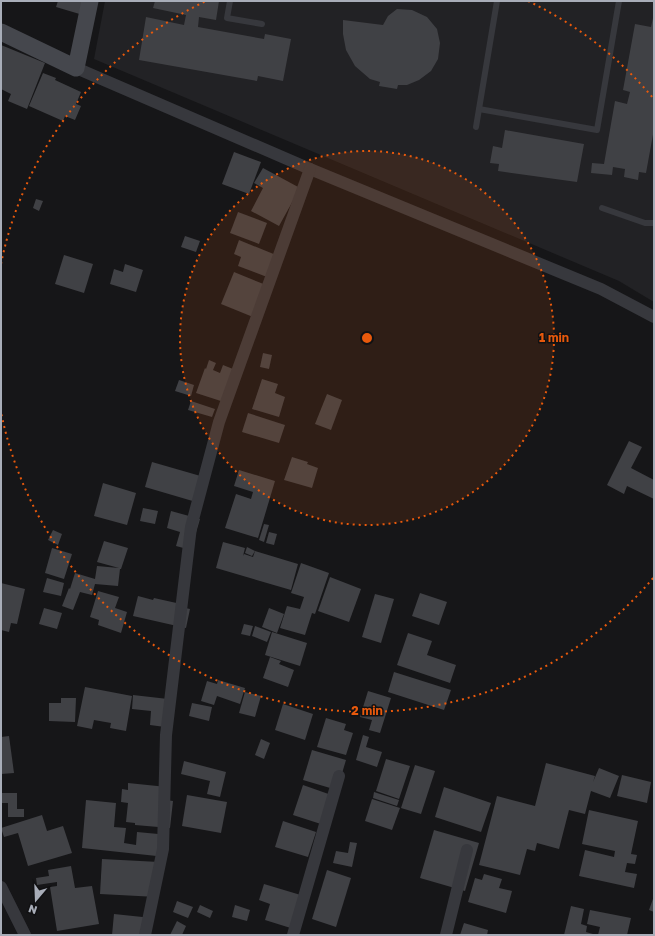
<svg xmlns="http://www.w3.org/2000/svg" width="655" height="936" font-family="'Golos Text',sans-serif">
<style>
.built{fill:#222225}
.building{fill:#404145}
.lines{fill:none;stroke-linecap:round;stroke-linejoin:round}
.lane{stroke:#37383d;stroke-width:6}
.street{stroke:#37383d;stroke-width:12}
.secondary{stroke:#45474d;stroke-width:17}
.ring{fill:none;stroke:#e8590c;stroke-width:2;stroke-dasharray:2 4}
.centre{fill:#e8590c;stroke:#111113;stroke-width:2}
.ring-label{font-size:12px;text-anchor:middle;font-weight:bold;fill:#e8590c;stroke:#111113;stroke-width:3;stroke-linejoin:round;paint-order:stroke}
</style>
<rect width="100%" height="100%" fill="#161618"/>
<polygon class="built" points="105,1 654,1 654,302 619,281 94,59"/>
<g class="building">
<polygon points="58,1 87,1 83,15 56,7"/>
<polygon points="155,1 219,1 216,20 199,17 198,27 264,39 265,34 291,39 283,81 258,76 257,81 139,60 146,17 184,25 186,15 153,8"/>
<polygon points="397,9 412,10 427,17 437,29 440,43 438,59 431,71 419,80 407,85 398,85 397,89 379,86 380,82 370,79 355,66 346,50 343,34 343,20 383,25 388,16"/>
<polygon points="653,18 654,18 654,129 646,173 639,172 638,180 624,177 625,169 613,167 612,175 591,173 592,163 604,164 615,101 627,104 630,92 623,90 635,24 651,27"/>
<polygon points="1,45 45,63 27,109 8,101 11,94 1,89"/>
<polygon points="43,73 56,78 55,80 81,92 76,104 81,106 75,120 65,116 63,121 29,106"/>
<polygon points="505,130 584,144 577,182 498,171 499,164 490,163 493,146 502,148"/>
<polygon points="234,152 261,162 249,194 222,184"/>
<polygon points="263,168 300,188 279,226 251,211 263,188 254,183"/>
<polygon points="36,199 43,201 39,211 33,208"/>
<polygon points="238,212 267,223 259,244 230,233"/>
<polygon points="185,236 200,241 196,252 181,247"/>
<polygon points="239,240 276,255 267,277 238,266 241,257 234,254"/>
<polygon points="64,255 93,264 84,293 55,284"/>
<polygon points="125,264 143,270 136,292 110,284 114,269 123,272"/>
<polygon points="234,272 266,285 253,317 221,304"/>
<polygon points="263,353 272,355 269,369 260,367"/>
<polygon points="209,360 216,363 213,370 220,373 223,365 238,371 227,403 196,393 205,368 206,369"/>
<polygon points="262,379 278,384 275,393 285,397 279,417 252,409"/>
<polygon points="179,380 194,385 191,396 175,391"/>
<polygon points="327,394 342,400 331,430 315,424"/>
<polygon points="191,401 215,409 212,417 188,410"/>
<polygon points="248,413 285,425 279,443 242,432"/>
<polygon points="629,441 642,447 631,468 654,480 654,499 627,486 624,494 607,485"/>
<polygon points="292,457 308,462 307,464 318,468 312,488 284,480"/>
<polygon points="152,462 204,477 196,502 145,487"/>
<polygon points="239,470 275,481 258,538 225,528 236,494 251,499 253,492 234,486"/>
<polygon points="103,483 136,493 127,525 94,516"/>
<polygon points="143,508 158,511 155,524 140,521"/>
<polygon points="171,511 200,519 191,550 176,546 180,532 167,528"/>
<polygon points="264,524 269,525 264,542 259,540"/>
<polygon points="53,530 62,534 58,545 48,540"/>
<polygon points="269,532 277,534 274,545 266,543"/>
<polygon points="104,541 128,548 121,569 120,569 118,586 95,584 92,595 80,592 73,610 62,606 69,588 70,589 75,573 95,579 97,566 119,568 97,562"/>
<polygon points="223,542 245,548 243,556 244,554 253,557 255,551 298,564 291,590 216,568"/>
<polygon points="247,547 255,551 252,556 245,553"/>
<polygon points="52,548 72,554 64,579 45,573"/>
<polygon points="301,563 329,573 315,614 312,613 305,635 280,628 287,606 300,609 304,597 291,593"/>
<polygon points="330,577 361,589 349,622 318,611"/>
<polygon points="47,578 64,583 61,596 43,592"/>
<polygon points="1,583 25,589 17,624 11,623 9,632 1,630"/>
<polygon points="98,591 119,597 115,608 127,612 121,633 98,625 99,620 90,617"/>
<polygon points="420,593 447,602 439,625 412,616"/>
<polygon points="375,594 394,599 381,643 362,637"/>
<polygon points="138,596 153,600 154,598 181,604 181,607 190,609 186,628 133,616"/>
<polygon points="44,608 62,613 57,629 39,624"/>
<polygon points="269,608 284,614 277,633 262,627"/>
<polygon points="244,624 253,626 250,636 241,634"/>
<polygon points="255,626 271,632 267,642 252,636"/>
<polygon points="272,632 307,643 300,666 265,655"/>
<polygon points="408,633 432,641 427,655 456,665 450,683 397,665"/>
<polygon points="270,657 281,661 279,664 294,670 288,687 263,678"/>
<polygon points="394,672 451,690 444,710 388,692"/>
<polygon points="218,680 245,688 240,704 217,696 214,705 201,701 207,681 217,684"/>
<polygon points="85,687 132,696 126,731 110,728 111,723 94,720 92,729 77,726"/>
<polygon points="368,691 391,698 380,733 369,730 372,720 360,717"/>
<polygon points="245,692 261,696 255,717 239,713"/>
<polygon points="133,695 168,699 165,727 150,725 151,711 132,709"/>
<polygon points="61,698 76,698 75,722 49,721 49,703 61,703"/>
<polygon points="192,703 212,707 209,721 189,716"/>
<polygon points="283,704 313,714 305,740 275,730"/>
<polygon points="326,718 346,724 344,730 353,733 346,755 317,747"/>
<polygon points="363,735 369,737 366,747 382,752 377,767 356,760"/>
<polygon points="9,736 14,773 1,774 1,737"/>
<polygon points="261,739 270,743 264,759 255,755"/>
<polygon points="312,750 346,760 337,790 303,780"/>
<polygon points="386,759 410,766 399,799 376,791"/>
<polygon points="184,761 226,772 220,797 207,794 210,781 181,774"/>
<polygon points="546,763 595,776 593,782 599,768 619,776 610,798 591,791 585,814 569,810 559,849 537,843 535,851 527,849 520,875 479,865 497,796 535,806"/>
<polygon points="415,765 435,771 421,814 401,808"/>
<polygon points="622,775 651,782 647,803 617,796"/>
<polygon points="128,783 167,787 166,800 173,801 170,828 135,825 135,823 126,822 128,803 121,802 122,789 128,790"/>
<polygon points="303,785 337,797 327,826 293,815"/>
<polygon points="444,787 491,803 481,832 435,817"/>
<polygon points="374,792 399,800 397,806 373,798"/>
<polygon points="1,793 17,793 17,809 24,809 24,817 8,817 8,803 1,803"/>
<polygon points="187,795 227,802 221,833 182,826"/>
<polygon points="372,799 400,808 392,830 365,821"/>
<polygon points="86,800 116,803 114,827 126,828 124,843 136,845 137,832 169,835 166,857 82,848"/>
<polygon points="589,810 638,821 631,854 637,855 635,864 627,863 625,872 637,874 634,888 579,876 585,850 614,857 615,851 582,844"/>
<polygon points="42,815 47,831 63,826 72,853 28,866 18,833 4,837 1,828"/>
<polygon points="283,821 316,832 308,857 275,847"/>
<polygon points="434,830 479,843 465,891 420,878"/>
<polygon points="350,842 357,843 352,867 333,863 336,851 348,853"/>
<polygon points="102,859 159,862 157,897 100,894"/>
<polygon points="71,866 75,888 92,886 99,924 57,931 50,887 57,886 57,882 37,885 36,878 49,876 48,870"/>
<polygon points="327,870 351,878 336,927 312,919"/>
<polygon points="484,874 502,879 499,888 512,891 506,913 468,902 475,878 482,880"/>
<polygon points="264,884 304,896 297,930 265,920 270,904 259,900"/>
<polygon points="654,896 654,912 649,910"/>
<polygon points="177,901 193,907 188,918 173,912"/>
<polygon points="200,905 213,911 210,918 197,912"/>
<polygon points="235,905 250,910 247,921 232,917"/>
<polygon points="571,906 584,909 581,924 587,926 586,932 593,934 593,935 564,935"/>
<polygon points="590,910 631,918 627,935 598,935 600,927 587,924"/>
<polygon points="114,914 152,918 150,935 112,935"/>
<polygon points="177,921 186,926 182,935 170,935"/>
<polygon points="464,923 488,930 487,935 460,935"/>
</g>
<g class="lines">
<g class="lane">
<polyline points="230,1 227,18 262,24"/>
<polyline points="479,109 597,130 619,1"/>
<polyline points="476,127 497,1"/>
<polyline points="602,208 645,223 654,223"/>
</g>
<g class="street">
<polyline points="76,68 310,169 601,289 654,317"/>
<polyline points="1,887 25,935"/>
<polyline points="145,935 163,849 166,735 191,527 219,422 310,169"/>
<polyline points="293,935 339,776"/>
<polyline points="446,935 467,850"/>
</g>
<polyline class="secondary" points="1,32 76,68 90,1"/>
</g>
<circle cx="367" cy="338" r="187" fill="#e8590c" fill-opacity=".12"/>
<g class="ring">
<circle cx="367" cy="338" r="187"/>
<path d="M653 578A373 373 0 0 1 1 412M1 264A373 373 0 0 1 206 1M528 1A373 373 0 0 1 653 98"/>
</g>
<circle cx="367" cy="338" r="6" class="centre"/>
<g class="ring-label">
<text x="554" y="342">1 min</text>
<text x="367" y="715">2 min</text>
</g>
<rect width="655" height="936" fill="none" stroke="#a8adb8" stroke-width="4"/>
<g transform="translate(36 900) rotate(199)" stroke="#111113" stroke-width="3" paint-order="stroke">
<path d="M0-3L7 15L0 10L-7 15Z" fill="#a8adb8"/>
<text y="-6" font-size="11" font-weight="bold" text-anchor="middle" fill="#a8adb8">N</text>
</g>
</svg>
